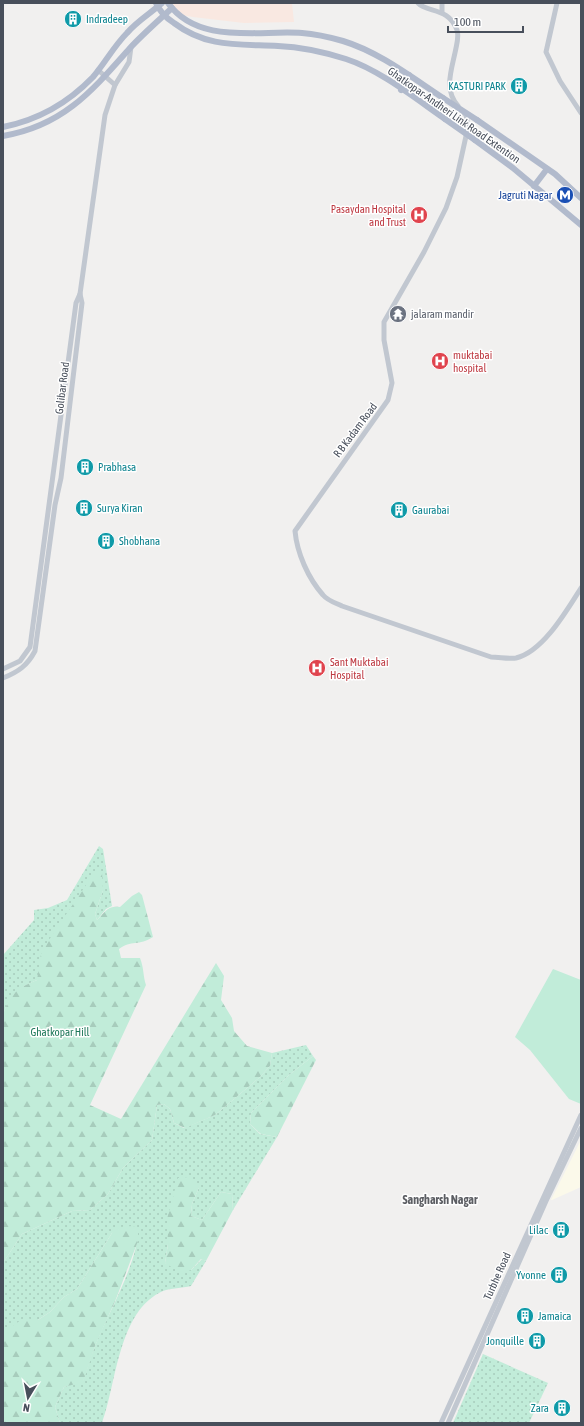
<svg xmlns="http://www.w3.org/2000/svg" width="584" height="1426" font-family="'Asap Condensed',sans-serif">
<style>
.commercial{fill:#fbf9ea}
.medical{fill:#f9e8e1}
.grass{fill:url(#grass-dots)}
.forest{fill:url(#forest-firs)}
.garden{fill:#c1ecd9}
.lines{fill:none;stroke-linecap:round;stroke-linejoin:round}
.tertiary{stroke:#c1c7d0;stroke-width:5}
.primary{stroke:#b1bacc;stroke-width:6}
.primary-bridge{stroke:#b1bacc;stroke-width:6}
.labels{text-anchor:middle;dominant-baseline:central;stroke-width:3;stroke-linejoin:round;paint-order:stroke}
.culture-label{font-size:11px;fill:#0d838f;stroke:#fff;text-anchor:start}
.street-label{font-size:11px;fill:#484f5b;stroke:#fff}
.transit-label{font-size:11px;fill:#164399;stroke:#fff;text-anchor:end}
.health-label{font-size:11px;fill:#be3a42;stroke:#fff;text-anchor:start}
.worship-label{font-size:11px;fill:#5b616d;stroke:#fff;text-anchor:start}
.park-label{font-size:11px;fill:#1e785a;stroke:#fff}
.neighbourhood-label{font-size:12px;font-weight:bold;fill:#5c5e63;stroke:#fff}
</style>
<defs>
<pattern id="grass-dots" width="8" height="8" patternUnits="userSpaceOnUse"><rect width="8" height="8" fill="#c1ecd9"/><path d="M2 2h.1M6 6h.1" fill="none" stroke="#a7ccbc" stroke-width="1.8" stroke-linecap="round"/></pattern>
<pattern id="forest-firs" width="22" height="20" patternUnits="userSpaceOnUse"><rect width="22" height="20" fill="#c1ecd9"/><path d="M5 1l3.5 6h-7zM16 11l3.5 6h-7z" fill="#a7ccbc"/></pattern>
</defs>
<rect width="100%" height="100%" fill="#f1f0ef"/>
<polygon class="commercial" points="581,1140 581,1187 552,1200 551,1200"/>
<polygon class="medical" points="171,3 292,3 294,22 244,23 193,17 182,15"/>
<g class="grass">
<path d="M 99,846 L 103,849 L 112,906 L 106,909 L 97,920 L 95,914 L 103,890 L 37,980 C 18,988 10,995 3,1015 L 3,955 L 34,920 L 34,910 L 48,908 L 67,900 Z"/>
<path d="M 306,1045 L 313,1056 L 289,1075 L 251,1113 L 250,1124 L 260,1134 L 277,1137 L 233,1210 L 232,1194 L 221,1192 L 202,1220 L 191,1216 L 192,1204 L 200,1185 L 168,1244 L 165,1263 L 191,1270 L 202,1259 L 206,1261 L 191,1286 C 182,1288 171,1288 163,1291 C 118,1311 117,1382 102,1423 L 60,1423 L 55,1407 L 64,1387 L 83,1381 C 87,1370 90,1358 95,1346 C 107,1315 139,1261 138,1229 L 112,1233 L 77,1289 L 64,1297 L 50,1312 L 38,1320 L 3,1334 L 3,1263 L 22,1234 L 72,1211 L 90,1210 L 108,1194 L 123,1168 L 152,1140 L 157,1105 L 164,1104 L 170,1109 L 174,1123 L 184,1128 L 215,1115 L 260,1077 L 270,1066 L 272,1053 Z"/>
<polygon points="483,1354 548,1383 529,1423 453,1423"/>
</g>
<g class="forest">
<path d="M 97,869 L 102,872 L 103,890 L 95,914 L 97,920 C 105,912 108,905 120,907 L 132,896 L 139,892 L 142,895 L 153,937 C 139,946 131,940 119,949 L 121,958 L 140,958 C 144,968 143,976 146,985 L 90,1105 L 121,1119 L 216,963 L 224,976 L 221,1000 L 232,1018 L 234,1031 L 247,1046 L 272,1053 L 270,1066 L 260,1077 L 215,1115 L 185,1128 L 174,1123 L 170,1109 L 164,1104 L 157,1105 L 152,1140 L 123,1168 L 108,1194 L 90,1210 L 72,1211 L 22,1234 L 3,1263 L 3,1015 C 10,994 17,988 37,980 L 41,954 L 52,935 Z"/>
<polygon points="313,1056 316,1060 277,1137 261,1134 250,1124 251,1113 289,1075"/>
<polygon points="189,1177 200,1185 192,1204 191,1216 202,1220 221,1192 232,1194 233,1210 206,1261 201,1259 191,1270 181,1273 165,1263 168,1244 167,1219 178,1178"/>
<polygon points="133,1226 138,1229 138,1241 116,1299 95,1346 83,1382 64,1387 55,1407 60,1423 3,1423 3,1334 5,1331 24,1318 38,1320 50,1312 64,1297 77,1289 112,1233 120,1227"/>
</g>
<polygon class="garden" points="553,969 581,980 581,1104 569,1099 530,1050 515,1037"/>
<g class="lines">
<g class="tertiary">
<path d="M 418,3 C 427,13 449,7 457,30 C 459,36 457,43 456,48 C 452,69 443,89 458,106"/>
<polyline points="557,3 546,52 560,81 581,113"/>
<polyline points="442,12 442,3"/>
<polyline points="98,70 115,85"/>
<path d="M 463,112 L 466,115 L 468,127 L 457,177 L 446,208 L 424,252 L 384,322 L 384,340 L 392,383 L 388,400 L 295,531 C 297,553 308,578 323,595 C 328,601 336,603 342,606 L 491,657 C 499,657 509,659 516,658 C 543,652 567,610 581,588"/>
<polyline points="3,669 20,661 30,647 76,303 80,294"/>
<path d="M 3,678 C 18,672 27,666 35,651 L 55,505 L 61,478 L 82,303 L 80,294 L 105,115 L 115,85 L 129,62 L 131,47"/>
<polyline points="441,1423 581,1115"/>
<polyline points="448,1423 546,1201 581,1128"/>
</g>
<g class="primary">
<path d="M 156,3 C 160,12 166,18 174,23 C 207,48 239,44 278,46 C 302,47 324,52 346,59 C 380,70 416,99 445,119"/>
<path d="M 168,3 C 198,45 258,30 302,33 C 316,34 329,37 343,41 C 379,52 411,77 443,98"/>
<polyline points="401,90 409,75"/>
<polyline points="477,120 555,174 581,198"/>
<path d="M 3,127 C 38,120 69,102 93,77 C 105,63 114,46 127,33 C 137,21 151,13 162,3"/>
<path d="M 3,136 C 63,126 92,91 130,48 C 143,34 158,21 172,8"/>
<polyline points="475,140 513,168 581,225"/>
<polyline points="534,186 547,169"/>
</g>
<g class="primary-bridge">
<polyline points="443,98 477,120"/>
<polyline points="445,119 475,140"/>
</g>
</g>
<defs>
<symbol id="building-disc" viewBox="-11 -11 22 22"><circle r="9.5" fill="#0f9aa8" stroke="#fff"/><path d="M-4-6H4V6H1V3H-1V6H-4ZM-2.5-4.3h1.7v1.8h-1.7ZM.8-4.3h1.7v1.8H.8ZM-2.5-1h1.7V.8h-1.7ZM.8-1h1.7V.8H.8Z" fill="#fff"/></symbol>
<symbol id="metro-disc" viewBox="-11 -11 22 22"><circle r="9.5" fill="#1a4fb4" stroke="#fff"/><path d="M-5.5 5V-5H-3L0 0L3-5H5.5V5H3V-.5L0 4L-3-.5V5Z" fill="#fff"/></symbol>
<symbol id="hospital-disc" viewBox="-11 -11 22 22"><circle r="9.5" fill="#e0444e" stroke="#fff"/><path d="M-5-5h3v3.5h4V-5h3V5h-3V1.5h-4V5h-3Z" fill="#fff"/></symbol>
<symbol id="temple-disc" viewBox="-11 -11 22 22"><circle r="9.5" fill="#6b7280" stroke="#fff"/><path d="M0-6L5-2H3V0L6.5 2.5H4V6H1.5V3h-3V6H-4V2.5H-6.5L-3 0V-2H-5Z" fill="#fff"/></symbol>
</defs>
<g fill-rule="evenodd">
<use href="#building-disc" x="63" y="9" width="20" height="20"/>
<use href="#building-disc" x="509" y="76" width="20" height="20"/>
<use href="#metro-disc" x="555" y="185" width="20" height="20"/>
<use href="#hospital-disc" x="409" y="205" width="20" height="20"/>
<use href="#temple-disc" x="388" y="304" width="20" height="20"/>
<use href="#hospital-disc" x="430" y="351" width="20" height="20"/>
<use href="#building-disc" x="75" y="457" width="20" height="20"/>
<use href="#building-disc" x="74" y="498" width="20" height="20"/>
<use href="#building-disc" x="389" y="500" width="20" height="20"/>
<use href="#building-disc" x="96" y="531" width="20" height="20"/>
<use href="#hospital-disc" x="307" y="658" width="20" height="20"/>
<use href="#building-disc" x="551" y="1220" width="20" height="20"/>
<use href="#building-disc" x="549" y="1265" width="20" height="20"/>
<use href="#building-disc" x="515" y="1306" width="20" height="20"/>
<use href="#building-disc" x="527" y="1331" width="20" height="20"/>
<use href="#building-disc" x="552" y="1398" width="20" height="20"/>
</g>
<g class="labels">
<g class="culture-label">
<text x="86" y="19">Indradeep</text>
<text x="506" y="86" text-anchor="end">KASTURI PARK</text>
<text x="98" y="467">Prabhasa</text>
<text x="97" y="508">Surya Kiran</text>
<text x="412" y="510">Gaurabai</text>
<text x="119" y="541">Shobhana</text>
<text x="548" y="1230" text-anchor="end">Lilac</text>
<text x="546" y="1275" text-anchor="end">Yvonne</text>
<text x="538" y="1316">Jamaica</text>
<text x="524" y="1341" text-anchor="end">Jonquille</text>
<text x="549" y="1408" text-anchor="end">Zara</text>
</g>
<g class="street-label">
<text transform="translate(454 115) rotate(35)">Ghatkopar-Andheri Link Road Extention</text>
<text transform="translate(62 388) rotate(-83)">Golibar Road</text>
<text transform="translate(355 430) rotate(-53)">R B Kadam Road</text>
<text transform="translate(497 1276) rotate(-66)">Turbhe Road</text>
</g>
<g class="transit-label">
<text x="552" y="195">Jagruti Nagar</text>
</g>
<g class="health-label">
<text x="406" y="209" text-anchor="end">Pasaydan Hospital<tspan x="406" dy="13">and Trust</tspan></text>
<text x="453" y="355">muktabai<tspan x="453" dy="13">hospital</tspan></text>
<text x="330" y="662">Sant Muktabai<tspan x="330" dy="13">Hospital</tspan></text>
</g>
<g class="worship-label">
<text x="411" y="314">jalaram mandir</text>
</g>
<g class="park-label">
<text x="60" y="1032">Ghatkopar Hill</text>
</g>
<g class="neighbourhood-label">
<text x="440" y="1200">Sangharsh Nagar</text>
</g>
</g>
<rect width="584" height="1426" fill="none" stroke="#484f5b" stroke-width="8"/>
<g transform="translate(28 1398) rotate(190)" stroke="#ffffff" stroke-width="3" paint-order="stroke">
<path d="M0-3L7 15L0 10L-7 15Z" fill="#484f5b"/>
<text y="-6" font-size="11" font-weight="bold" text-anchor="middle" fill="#484f5b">N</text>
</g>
<path d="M448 26v6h75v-6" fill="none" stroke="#484f5b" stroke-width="2"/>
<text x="454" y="26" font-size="12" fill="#484f5b" stroke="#ffffff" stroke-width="3" paint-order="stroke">100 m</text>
</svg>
